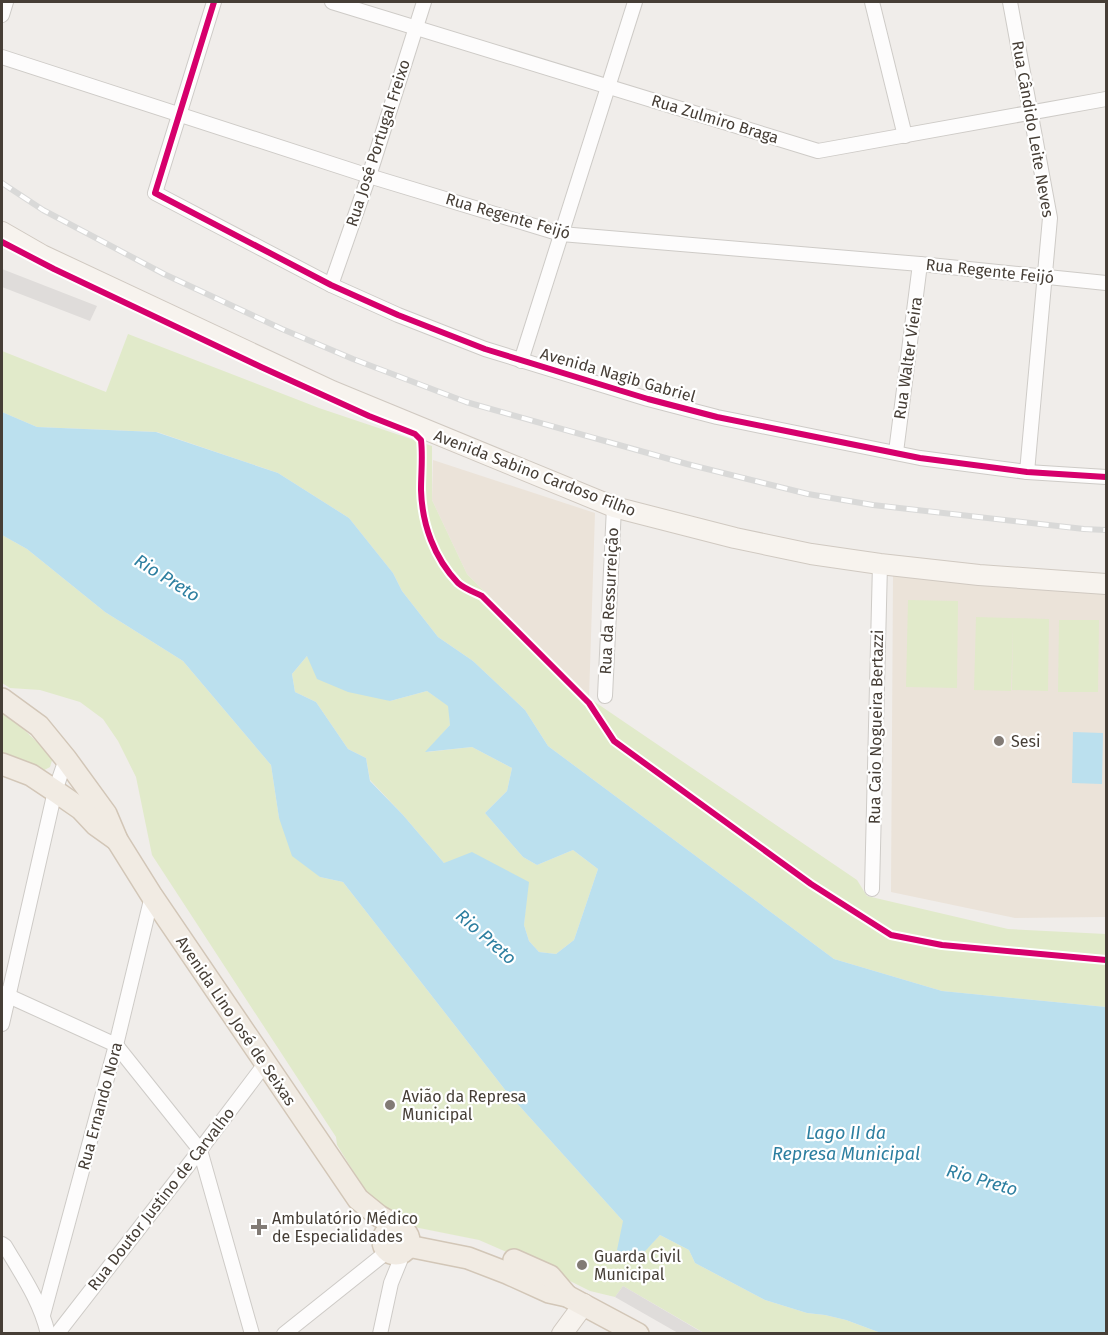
<svg xmlns="http://www.w3.org/2000/svg" width="1108" height="1335" font-family="'Fira Sans',sans-serif">
<style>
.education{fill:#ebe3d9}
.green{fill:#e1eaca}
.parking{fill:#dfdcda}
.water{fill:#bbe0ee;fill-rule:evenodd}
.lines{fill:none;stroke-linecap:round;stroke-linejoin:round}
.street-casing{stroke:#cecbc7;stroke-width:16}
.secondary-casing{stroke:#d0c9c1;stroke-width:22}
.primary-casing{stroke:#d2c6b7;stroke-width:24}
.street{stroke:#fdfcfc;stroke-width:14}
.secondary{stroke:#f7f3ee;stroke-width:20}
.primary{stroke:#f1ebe3;stroke-width:21}
.rail-casing{stroke:#d9d9d8;stroke-width:6}
.rail{stroke:#fff;stroke-width:4;stroke-dasharray:11;stroke-linecap:butt}
.cycleway-casing{stroke:#fff;stroke-width:10}
.cycleway{stroke:#d6006c;stroke-width:6}
.poi-dot{fill:#827b75;stroke:#fff;stroke-width:2}
.labels{text-anchor:middle;dominant-baseline:central;stroke-width:4.5;stroke-linejoin:round;paint-order:stroke}
.street-label{font-size:16px;fill:#463e36;stroke:#fff}
.poi-label{font-size:16px;fill:#463e36;stroke:#fff;text-anchor:start}
.water-label{font-size:18px;font-style:italic;fill:#2d7fa0;stroke:#fff}
</style>
<rect width="100%" height="100%" fill="#f0edea"/>
<g class="education">
<polygon points="433,460 595,513 589,698 467,574 432,500"/>
<polygon points="893,576 976,584 1106,591 1106,917 1015,918 891,892"/>
</g>
<g class="green">
<polygon points="128,334 319,408 432,446 432,500 467,574 589,698 857,880 867,896 1008,929 1106,934 1106,1007 942,991 834,959 548,746 525,710 473,661 438,637 402,591 393,573 349,518 278,473 157,432 37,427 2,412 2,351 106,392"/>
<polygon points="2,535 27,549 105,612 183,661 271,765 279,818 320,877 343,882 506,1091 623,1221 636,1260 660,1235 689,1250 695,1263 765,1300 807,1313 825,1315 846,1320 881,1333 704,1333 623,1286 615,1297 590,1291 546,1269 479,1240 409,1226 382,1213 370,1198 337,1145 336,1137 152,855 136,777 118,741 103,719 80,702 40,690 10,688 2,683"/>
<polygon points="908,600 958,601 957,688 906,687"/>
<polygon points="976,617 1049,619 1048,691 1012,690 1013,626 1011,691 974,690"/>
<polygon points="1059,620 1099,620 1098,692 1058,692"/>
<polygon points="307,656 390,701 427,691 449,706 450,725 427,752 472,747 512,768 507,791 485,813 523,857 537,865 573,850 598,869 574,940 556,954 539,952 529,941 524,925 528,882 444,863 403,815 370,780 366,758 348,749 316,702 295,692 292,674"/>
<polygon points="2,709 53,757 50,767 41,772 2,756"/>
</g>
<g class="parking">
<polygon points="2,269 97,306 90,321 2,287"/>
<polygon points="623,1286 698,1330 704,1333 678,1333 615,1297"/>
</g>
<g class="water">
<path d="M 2,412 L 37,427 L 156,432 L 278,473 L 349,518 L 393,573 L 402,591 L 438,637 L 473,661 L 525,710 L 548,746 L 834,959 L 942,991 L 1106,1007 L 1106,1333 L 881,1333 L 846,1320 L 825,1315 L 807,1313 L 765,1300 L 695,1263 L 689,1250 L 660,1235 L 636,1261 L 617,1250 L 623,1221 L 506,1091 L 343,882 L 320,877 L 292,856 L 279,818 L 271,765 L 183,661 L 105,612 L 27,549 L 2,535 ZM 307,656 L 317,679 L 348,692 L 390,701 L 427,691 L 448,706 L 450,725 L 425,752 L 472,747 L 512,768 L 507,791 L 485,813 L 523,857 L 537,865 L 573,850 L 598,869 L 574,940 L 556,954 L 539,952 L 529,941 L 524,925 L 529,882 L 472,852 L 444,863 L 403,815 L 370,781 L 366,758 L 348,749 L 316,702 L 295,692 L 292,674 Z"/>
<polygon points="1073,732 1103,733 1102,784 1072,783"/>
</g>
<g class="lines">
<defs>
<g id="street">
<polyline points="214,2 155,193 331,285 398,315 485,349 648,399 717,417 920,458 1027,472 1106,477"/>
<polyline points="332,2 818,151 1106,99"/>
<polyline points="872,2 905,136"/>
<polyline points="1010,2 1050,218 1027,472"/>
<polyline points="2,15 6,2"/>
<polyline points="2,57 369,176 561,234 920,264 1106,283"/>
<polyline points="331,285 369,176 424,2"/>
<polyline points="521,361 635,2"/>
<polyline points="896,452 920,264"/>
<polyline points="605,696 614,507"/>
<polyline points="872,889 880,564"/>
<polyline points="2,993 116,1045 200,1150 252,1334"/>
<polyline points="2,1024 55,791 66,759"/>
<path d="M 2,1244 L 5,1246 C 22,1275 40,1300 48,1334"/>
<polyline points="43,1315 116,1045 152,896"/>
<polyline points="57,1334 200,1150 265,1064"/>
<polyline points="284,1334 388,1251"/>
<polyline points="380,1334 391,1283 400,1261 402,1253"/>
</g>
<g id="secondary">
<polyline points="2,232 42,255 332,391 614,507 735,538 811,554 880,564 979,575 1106,584"/>
<polyline points="562,1334 584,1304"/>
</g>
<g id="primary">
<polyline points="2,699 39,726 66,759 106,814 117,840 152,896 358,1199 379,1216 398,1227"/>
<polyline points="2,764 31,775 55,791 81,809 96,825 117,840"/>
<circle cx="396" cy="1241" r="13"/>
<polyline points="408,1246 468,1258 507,1273 549,1292 567,1296 638,1334"/>
<polyline points="514,1260 550,1276 567,1296"/>
</g>
</defs>
<use href="#street" class="street-casing"/>
<use href="#secondary" class="secondary-casing"/>
<use href="#primary" class="primary-casing"/>
<use href="#street" class="street"/>
<use href="#secondary" class="secondary"/>
<use href="#primary" class="primary"/>
<defs>
<polyline id="rail" points="2,183 43,210 164,274 282,329 353,359 466,402 687,464 808,494 873,505 1084,529 1106,530"/>
</defs>
<use href="#rail" class="rail-casing"/>
<use href="#rail" class="rail"/>
<defs>
<g id="cycleway">
<polyline points="214,2 155,193 331,285 398,315 485,349 648,399 717,417 920,458 1027,472 1106,477"/>
<path d="M 2,242 L 54,269 L 261,367 L 369,416 L 415,434 L 421,440 C 423,456 421,473 421,490 C 422,524 434,558 458,583 C 465,589 474,592 482,596 L 589,703 L 614,741 L 811,884 L 891,935 L 942,945 L 1106,960"/>
</g>
</defs>
<use href="#cycleway" class="cycleway-casing"/>
<use href="#cycleway" class="cycleway"/>
</g>
<g class="poi-dot">
<circle cx="999" cy="741" r="6"/>
<circle cx="390" cy="1105" r="6"/>
<path d="M256 1218h6v6h6v6h-6v6h-6v-6h-6v-6h6z"/>
<circle cx="582" cy="1265" r="6"/>
</g>
<g class="labels">
<g class="street-label">
<text transform="translate(715 119) rotate(17)">Rua Zulmiro Braga</text>
<text transform="translate(1033 129) rotate(80)">Rua Cândido Leite Neves</text>
<text transform="translate(378 143) rotate(-72)">Rua José Portugal Freixo</text>
<text transform="translate(508 216) rotate(16)">Rua Regente Feijó</text>
<text transform="translate(990 271) rotate(6)">Rua Regente Feijó</text>
<text transform="translate(908 358) rotate(-82)">Rua Walter Vieira</text>
<text transform="translate(618 375) rotate(16)">Avenida Nagib Gabriel</text>
<text transform="translate(535 473) rotate(21)">Avenida Sabino Cardoso Filho</text>
<text transform="translate(609 601) rotate(-87)">Rua da Ressurreição</text>
<text transform="translate(876 727) rotate(-89)">Rua Caio Nogueira Bertazzi</text>
<text transform="translate(236 1021) rotate(56)">Avenida Lino José de Seixas</text>
<text transform="translate(100 1106) rotate(-75)">Rua Ernando Nora</text>
<text transform="translate(161 1199) rotate(-52)">Rua Doutor Justino de Carvalho</text>
</g>
<g class="poi-label">
<text x="1011" y="741">Sesi</text>
<text x="402" y="1096">Avião da Represa<tspan x="402" dy="18">Municipal</tspan></text>
<text x="272" y="1218">Ambulatório Médico<tspan x="272" dy="18">de Especialidades</tspan></text>
<text x="594" y="1256">Guarda Civil<tspan x="594" dy="18">Municipal</tspan></text>
</g>
<g class="water-label">
<text transform="translate(167 578) rotate(32)">Rio Preto</text>
<text transform="translate(486 937) rotate(41)">Rio Preto</text>
<text x="846" y="1133">Lago II da<tspan x="846" dy="21">Represa Municipal</tspan></text>
<text transform="translate(982 1180) rotate(16)">Rio Preto</text>
</g>
</g>
<rect width="1108" height="1335" fill="none" stroke="#463e36" stroke-width="6"/>
</svg>
